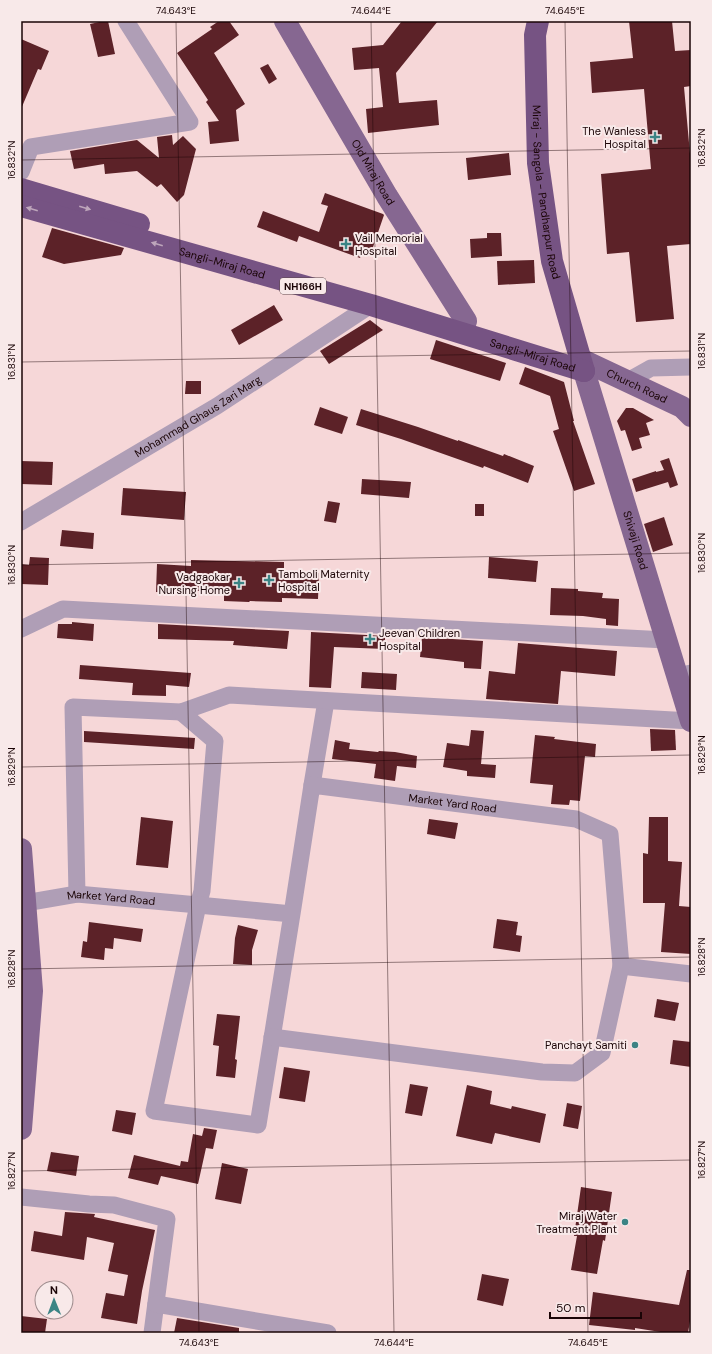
<svg xmlns="http://www.w3.org/2000/svg" width="712" height="1354" font-family="'DM Sans',sans-serif">
<style>
.building{fill:#5c2228}
.lines{fill:none;stroke-linecap:round;stroke-linejoin:round}
.minor{stroke:#af9eb6;stroke-width:17}
.major{stroke:#866791;stroke-width:22}
.highway{stroke:#765383;stroke-width:22}
.oneway{fill:#bea6bb}
.ticks{fill:none;stroke:#1a0406;stroke-width:1;stroke-opacity:0.45}
.poi-dot{fill:#3b8485;stroke:#f8e9e9;stroke-width:1.5}
.labels{text-anchor:middle;dominant-baseline:central;stroke-width:4;stroke-linejoin:round;paint-order:stroke}
.shield{fill:#f8e9e9;stroke:#5d494a;stroke-width:1}
.shield-label{font-size:10px;font-weight:bold;fill:#1a0406}
.poi-label{font-size:11px;fill:#1a0406;stroke:#f8e9e9;text-anchor:end}
.street-label{font-size:11px;fill:#1a0406;stroke:#f8e9e9}
.neatline{fill:none;stroke:#1a0406;stroke-width:1.5}
.ticks-label{font-size:10px;text-anchor:middle;fill:#1a0406}
</style>
<rect width="100%" height="100%" fill="#f6d7d8"/>
<g class="building">
<polygon points="104,21 108,21 115,54 98,57 90,24"/>
<polygon points="219,21 229,21 239,35 214,53 245,104 236,110 239,141 210,144 208,122 219,121 206,102 208,100 177,53 212,29 210,27"/>
<polygon points="402,21 438,21 396,73 399,103 437,100 439,125 368,133 366,109 383,107 379,68 354,70 352,48 383,45"/>
<polygon points="629,21 672,21 675,51 691,50 691,86 684,87 691,165 691,244 667,246 674,319 636,322 629,252 607,254 601,174 651,169 644,89 592,93 590,62 633,58"/>
<polygon points="21,39 49,51 41,70 38,69 21,109"/>
<polygon points="268,64 277,79 269,84 260,68"/>
<polygon points="172,135 173,145 183,136 196,149 184,195 177,202 161,184 157,187 137,171 105,174 104,164 74,169 70,151 137,140 159,158 157,137"/>
<polygon points="509,153 511,175 468,180 466,158"/>
<polygon points="325,193 383,214 384,215 372,250 364,247 360,258 299,236 297,242 257,227 263,211 319,232 328,206 321,204"/>
<polygon points="52,228 124,248 121,255 64,264 42,257"/>
<polygon points="487,233 501,233 502,256 471,258 470,239 487,238"/>
<polygon points="534,260 535,283 498,285 497,261"/>
<polygon points="274,305 283,320 239,345 231,330"/>
<polygon points="370,320 383,330 329,364 320,351"/>
<polygon points="436,340 506,363 500,381 430,359"/>
<polygon points="525,367 564,382 574,421 573,421 595,484 574,491 553,431 559,429 550,396 519,384"/>
<polygon points="186,381 201,381 201,394 185,394"/>
<polygon points="320,407 348,417 342,434 314,425"/>
<polygon points="626,408 633,408 654,420 646,423 650,435 639,438 642,448 632,451 625,430 621,431 617,421"/>
<polygon points="361,409 418,427 458,441 458,440 503,456 504,454 534,466 528,483 484,466 483,468 401,439 356,425"/>
<polygon points="669,458 678,485 670,488 668,482 636,492 632,479 656,471 656,472 664,470 660,461"/>
<polygon points="21,461 53,462 52,485 21,484"/>
<polygon points="362,479 411,482 409,498 361,494"/>
<polygon points="123,488 186,492 184,520 121,515"/>
<polygon points="328,501 340,503 336,523 324,521"/>
<rect x="475" y="504" width="9" height="12"/>
<polygon points="664,517 673,545 653,552 644,524"/>
<polygon points="62,530 94,533 93,549 60,546"/>
<polygon points="30,557 49,558 48,585 21,584 21,564 29,565"/>
<polygon points="489,557 538,561 536,582 488,578"/>
<polygon points="191,560 284,562 284,573 319,573 318,599 282,598 282,602 250,601 249,602 224,601 224,591 178,591 178,593 156,592 157,564 191,566"/>
<polygon points="551,588 578,589 578,591 603,593 602,598 619,599 618,626 606,625 606,619 583,616 550,615"/>
<polygon points="72,622 94,624 93,641 57,638 58,624 72,624"/>
<polygon points="158,624 289,631 287,649 233,645 234,641 158,639"/>
<polygon points="311,632 385,636 385,649 334,647 331,688 309,687"/>
<polygon points="422,637 483,641 481,669 464,668 464,662 420,657"/>
<polygon points="518,643 617,651 615,676 561,671 558,704 486,699 489,671 515,674"/>
<polygon points="80,665 191,673 189,687 166,685 166,696 132,695 133,683 79,679"/>
<polygon points="362,672 397,674 396,690 361,688"/>
<polygon points="650,729 675,730 676,750 651,751"/>
<polygon points="471,730 484,731 481,764 496,765 495,778 467,776 467,771 443,767 447,743 469,746"/>
<polygon points="84,731 195,738 194,749 84,742"/>
<polygon points="535,735 555,737 554,739 596,744 595,757 585,756 580,801 570,800 569,805 551,804 553,785 530,783"/>
<polygon points="335,740 350,743 349,749 378,752 379,751 395,752 417,756 416,768 397,766 395,781 374,778 376,764 332,759"/>
<polygon points="141,817 173,821 168,868 136,865"/>
<polygon points="649,817 668,817 668,861 682,862 679,906 691,907 691,954 661,952 665,903 643,903 643,853 648,854"/>
<polygon points="429,819 458,823 455,839 427,834"/>
<polygon points="497,919 518,922 516,935 522,936 520,952 493,948"/>
<polygon points="89,922 143,929 141,942 114,938 113,949 105,948 104,960 81,957 83,941 87,942"/>
<polygon points="238,925 258,930 252,950 252,965 233,964 235,938"/>
<polygon points="657,999 679,1003 675,1021 654,1017"/>
<polygon points="217,1014 240,1016 235,1059 237,1060 235,1078 216,1076 219,1046 213,1045"/>
<polygon points="673,1040 691,1042 691,1067 670,1064"/>
<polygon points="284,1067 310,1071 305,1102 279,1098"/>
<polygon points="410,1084 428,1087 422,1116 405,1113"/>
<polygon points="467,1085 492,1091 490,1104 511,1109 512,1106 546,1114 540,1143 495,1133 492,1144 456,1136"/>
<polygon points="567,1103 582,1106 578,1129 563,1126"/>
<polygon points="116,1110 136,1113 132,1135 112,1131"/>
<polygon points="204,1128 217,1130 213,1149 206,1148 198,1184 161,1176 158,1185 128,1178 134,1155 180,1166 181,1161 188,1162 193,1134 202,1136"/>
<polygon points="51,1152 79,1156 76,1176 47,1171"/>
<polygon points="222,1163 248,1169 241,1204 215,1199"/>
<polygon points="581,1187 612,1192 605,1241 603,1240 597,1274 571,1270 577,1236 574,1236"/>
<polygon points="65,1212 95,1214 94,1217 155,1230 142,1291 137,1324 101,1318 106,1293 124,1296 128,1275 108,1271 114,1243 87,1237 84,1260 31,1251 34,1231 62,1236"/>
<polygon points="687,1270 691,1270 691,1315 688,1333 667,1333 635,1328 635,1330 589,1325 593,1292 679,1305"/>
<polygon points="482,1274 509,1279 503,1306 477,1300"/>
<polygon points="21,1316 47,1319 45,1333 21,1333"/>
<polygon points="177,1318 239,1328 239,1333 174,1333"/>
</g>
<g class="lines">
<g class="minor">
<polyline points="21,172 31,147 190,122 126,21"/>
<polyline points="626,382 651,368 691,367"/>
<path id="s1" d="M 21,522 L 217,406 L 371,305"/>
<polyline points="21,629 63,609 666,640"/>
<polyline points="677,676 691,673"/>
<polyline points="312,785 326,701"/>
<polyline points="77,894 73,707 181,712 229,695 691,721"/>
<path id="s2" d="M 25,903 L 77,894 L 198,905 L 202,891 L 215,741 L 181,712"/>
<path id="s3" d="M 292,914 L 258,1125 L 154,1111 L 198,905 L 292,914 L 312,785 L 576,819 L 610,834 L 621,966 L 691,974"/>
<polyline points="272,1037 542,1072 575,1073 602,1053 621,966"/>
<polyline points="21,1197 89,1204 114,1205 167,1219 152,1333"/>
<polyline points="156,1304 328,1333"/>
</g>
<g class="major">
<path id="s4" d="M 285,21 L 387,196 L 466,321"/>
<path id="s5" d="M 580,359 L 682,407 L 691,416"/>
<path id="s6" d="M 584,371 L 691,721"/>
<polyline points="21,849 32,991 21,1129"/>
</g>
<g class="highway">
<path id="s7" d="M 538,21 L 535,35 L 538,163 L 552,261 L 584,371"/>
<polyline points="21,189 139,224"/>
<path id="s8" d="M 21,206 L 371,305 L 584,371"/>
</g>
</g>
<defs><path id="oneway-solid" d="M-6-.8H1V-3.2L6.5 0L1 3.2V.8H-6Z"/></defs>
<g class="oneway">
<use href="#oneway-solid" transform="translate(85 208) rotate(16)"/>
<use href="#oneway-solid" transform="translate(32 209) rotate(-164)"/>
<use href="#oneway-solid" transform="translate(157 244) rotate(-164)"/>
</g>
<path class="ticks" d="M 176,21 L 199,1333M 371,21 L 394,1333M 565,21 L 588,1333M 21,160 L 691,148M 21,362 L 691,351M 21,565 L 691,553M 21,767 L 691,755M 21,969 L 691,957M 21,1171 L 691,1160"/>
<g class="poi-dot">
<path d="M653 131h4v4h4v4h-4v4h-4v-4h-4v-4h4z"/>
<path d="M344 238h4v4h4v4h-4v4h-4v-4h-4v-4h4z"/>
<path d="M267 574h4v4h4v4h-4v4h-4v-4h-4v-4h4z"/>
<path d="M237 577h4v4h4v4h-4v4h-4v-4h-4v-4h4z"/>
<path d="M368 633h4v4h4v4h-4v4h-4v-4h-4v-4h4z"/>
<circle cx="635" cy="1045" r="4"/>
<circle cx="625" cy="1222" r="4"/>
</g>
<g class="labels">
<rect class="shield" x="280" y="278" width="46" height="16" rx="3"/>
<g class="shield-label">
<text x="303" y="286">NH166H</text>
</g>
<g class="poi-label">
<text x="646" y="131">The Wanless<tspan x="646" dy="13">Hospital</tspan></text>
<text x="355" y="238" text-anchor="start">Vail Memorial<tspan x="355" dy="13">Hospital</tspan></text>
<text x="278" y="574" text-anchor="start">Tamboli Maternity<tspan x="278" dy="13">Hospital</tspan></text>
<text x="230" y="577">Vadgaokar<tspan x="230" dy="13">Nursing Home</tspan></text>
<text x="379" y="633" text-anchor="start">Jeevan Children<tspan x="379" dy="13">Hospital</tspan></text>
<text x="627" y="1045">Panchayt Samiti</text>
<text x="617" y="1216">Miraj Water<tspan x="617" dy="13">Treatment Plant</tspan></text>
</g>
<g class="street-label">
<text stroke="none"><textPath href="#s4" startOffset="175">Old Miraj Road</textPath></text>
<text stroke="none"><textPath href="#s7" startOffset="172">Miraj - Sangola - Pandharpur Road</textPath></text>
<text stroke="none"><textPath href="#s8" startOffset="209">Sangli-Miraj Road</textPath></text>
<text stroke="none"><textPath href="#s8" startOffset="533">Sangli-Miraj Road</textPath></text>
<text stroke="none"><textPath href="#s5" startOffset="63">Church Road</textPath></text>
<text stroke="none"><textPath href="#s1" startOffset="206">Mohammad Ghaus Zari Marg</textPath></text>
<text stroke="none"><textPath href="#s6" startOffset="177">Shivaji Road</textPath></text>
<text stroke="none"><textPath href="#s3" startOffset="896">Market Yard Road</textPath></text>
<text stroke="none"><textPath href="#s2" startOffset="87">Market Yard Road</textPath></text>
</g>
</g>
<rect width="712" height="1354" fill="none" stroke="#f8e9e9" stroke-width="44"/>
<g transform="translate(54 1300) rotate(359)"><circle r="19" fill="#f8e9e9" stroke="#9f8d8e"/>
<path d="M0-3L7 15L0 10L-7 15Z" fill="#3b8485"/>
<text y="-6" font-size="11" font-weight="bold" text-anchor="middle" fill="#1a0406">N</text>
</g>
<path d="M550 1312v6h91v-6" fill="none" stroke="#1a0406" stroke-width="2"/>
<text x="556" y="1312" font-size="12" fill="#1a0406" stroke="#f8e9e9" stroke-width="3" paint-order="stroke">50 m</text>
<rect x="22" y="22" width="668" height="1310" class="neatline"/>
<g class="ticks-label">
<text x="176" y="14">74.643°E</text>
<text x="371" y="14">74.644°E</text>
<text x="565" y="14">74.645°E</text>
<text transform="translate(701 148) rotate(-90)" y="4">16.832°N</text>
<text transform="translate(11 160) rotate(-90)" y="4">16.832°N</text>
<text transform="translate(701 351) rotate(-90)" y="4">16.831°N</text>
<text transform="translate(11 362) rotate(-90)" y="4">16.831°N</text>
<text transform="translate(701 553) rotate(-90)" y="4">16.830°N</text>
<text transform="translate(11 565) rotate(-90)" y="4">16.830°N</text>
<text transform="translate(701 755) rotate(-90)" y="4">16.829°N</text>
<text transform="translate(11 767) rotate(-90)" y="4">16.829°N</text>
<text transform="translate(701 957) rotate(-90)" y="4">16.828°N</text>
<text transform="translate(11 969) rotate(-90)" y="4">16.828°N</text>
<text transform="translate(701 1160) rotate(-90)" y="4">16.827°N</text>
<text transform="translate(11 1171) rotate(-90)" y="4">16.827°N</text>
<text x="199" y="1346">74.643°E</text>
<text x="394" y="1346">74.644°E</text>
<text x="588" y="1346">74.645°E</text>
</g>
</svg>
